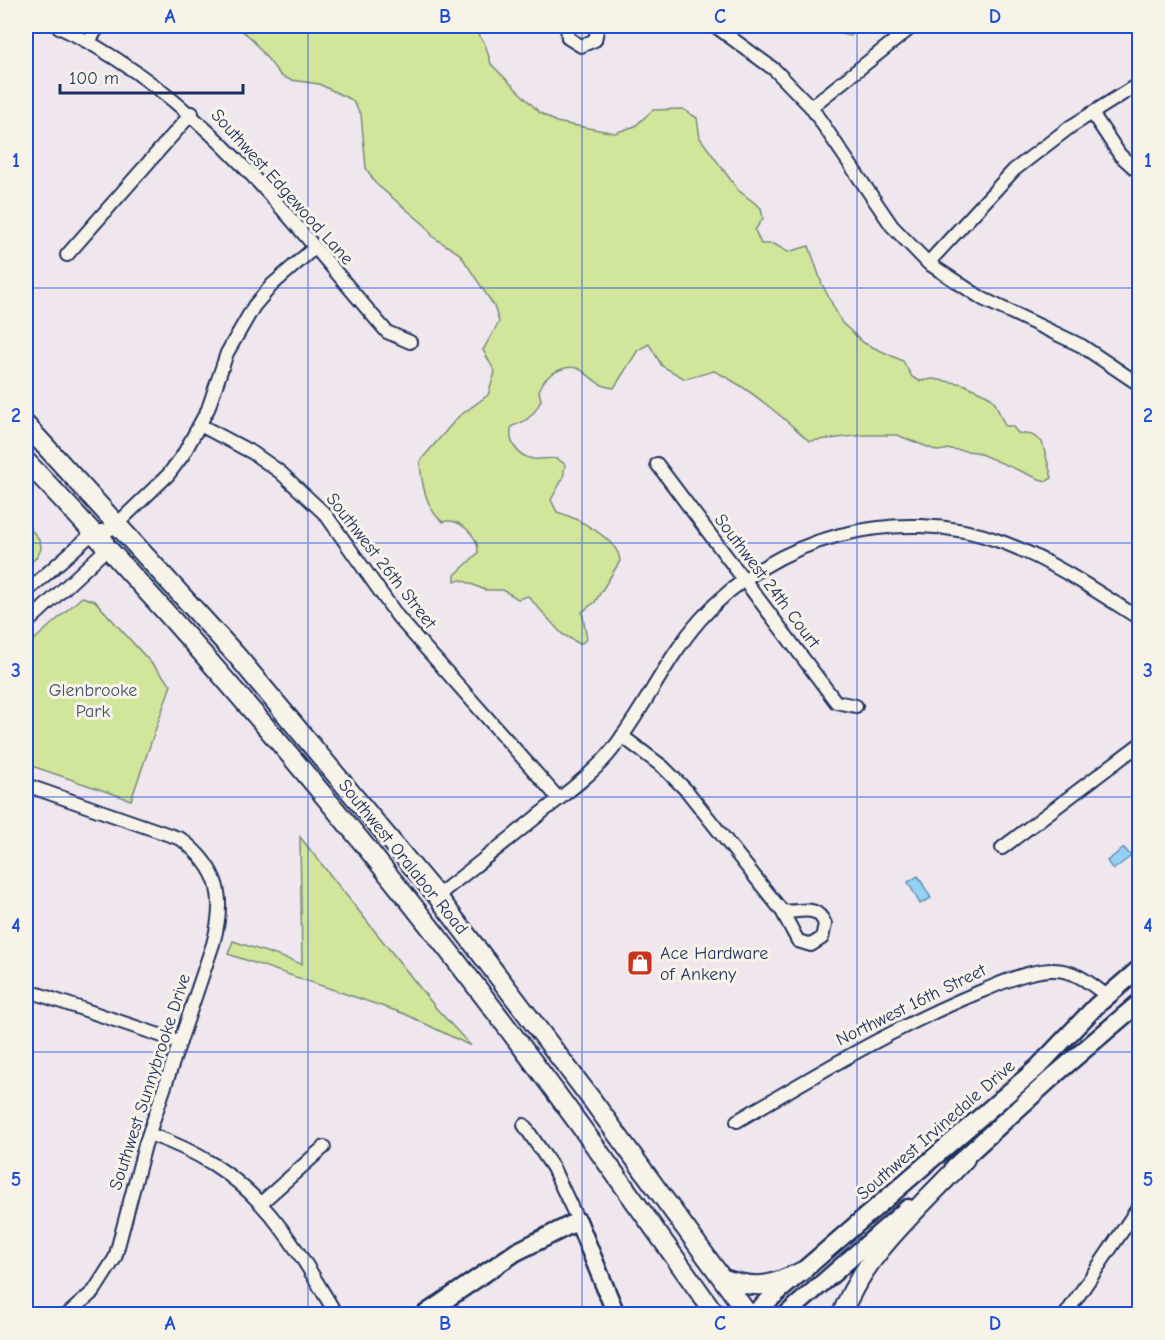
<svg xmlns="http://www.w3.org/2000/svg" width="1165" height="1340" font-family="'Comic Neue',sans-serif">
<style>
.green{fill:#d1e69b;stroke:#768a7c;stroke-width:1.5}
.water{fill:#95d0f5;stroke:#6490b9;stroke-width:1.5}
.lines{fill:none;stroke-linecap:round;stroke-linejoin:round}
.street-casing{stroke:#1b2f5e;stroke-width:16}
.secondary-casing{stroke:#1b2f5e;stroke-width:21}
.primary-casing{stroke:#1b2f5e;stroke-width:22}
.street{stroke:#f7f3e8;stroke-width:12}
.secondary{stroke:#f7f3e8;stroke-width:16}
.primary{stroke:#f7f3e8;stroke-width:18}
.grid{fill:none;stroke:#1d4ed8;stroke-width:1.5;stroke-opacity:0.55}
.labels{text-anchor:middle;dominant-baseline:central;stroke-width:6;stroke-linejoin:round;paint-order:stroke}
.street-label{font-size:18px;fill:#1b2f5e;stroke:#f7f3e8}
.park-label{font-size:18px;fill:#3f546a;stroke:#f7f3e8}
.poi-label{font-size:18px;fill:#1b2f5e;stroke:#f7f3e8;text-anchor:start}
.neatline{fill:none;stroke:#1d4ed8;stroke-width:2}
.grid-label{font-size:20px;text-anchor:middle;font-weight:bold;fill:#1d4ed8}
</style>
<rect width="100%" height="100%" fill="#f0e6ed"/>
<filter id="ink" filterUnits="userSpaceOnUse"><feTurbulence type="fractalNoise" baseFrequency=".0167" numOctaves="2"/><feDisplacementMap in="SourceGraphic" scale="12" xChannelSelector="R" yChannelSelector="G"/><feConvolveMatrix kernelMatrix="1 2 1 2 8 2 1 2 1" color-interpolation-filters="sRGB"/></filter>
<g filter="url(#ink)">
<g class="green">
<path d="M 236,26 L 472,26 L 485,44 L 491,64 L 539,112 L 556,122 L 615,133 L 635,126 L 653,110 L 683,109 L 697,118 L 700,138 L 738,190 L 761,208 L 763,218 L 755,230 L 761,244 L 774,244 L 788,252 L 809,246 L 822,284 L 842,323 L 864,343 L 903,361 L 912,377 L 920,381 L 933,379 L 963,384 L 987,395 L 994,401 L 1005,426 L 1012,426 L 1018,433 L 1032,435 L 1042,442 L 1052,478 L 1047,481 L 1039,479 L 976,452 L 950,449 L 938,451 L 897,435 L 865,435 L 809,441 C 782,416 747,386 714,371 L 685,379 L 662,366 L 649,344 L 638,350 L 614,388 C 585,385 586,357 557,371 C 547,376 543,381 539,391 L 541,400 C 535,414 527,422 512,426 C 507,441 517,456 533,459 C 540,460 550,457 557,459 C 558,459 565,464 565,465 L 563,478 L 551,500 L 557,512 C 575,517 619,539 620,561 L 595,602 L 582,612 L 587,639 L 580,644 L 562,634 L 528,596 L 518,599 L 503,590 L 485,590 L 462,580 L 455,581 L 455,575 L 478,553 C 479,536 459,517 443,522 C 426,510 421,481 420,461 L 458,417 L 488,395 L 495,372 L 483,350 L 499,322 L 494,306 L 460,254 L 433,237 L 426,226 L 375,183 L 366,168 L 361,114 L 352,100 L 319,84 L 291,80 L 281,76 L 251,38 Z"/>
<polygon points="831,26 855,26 855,32 851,36 841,34"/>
<path d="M 26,524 C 45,545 47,548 26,568 Z"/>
<polygon points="82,597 95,601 171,685 131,800 26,764 26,647"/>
<polygon points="300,837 436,1008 471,1046 405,1014 228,954 233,941 302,964"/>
</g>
<g class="water">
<polygon points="1124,848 1131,856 1113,870 1107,861"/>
<polygon points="918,876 931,898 920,904 908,882"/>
</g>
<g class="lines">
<defs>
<g id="street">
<path d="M 57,26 C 201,94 285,215 387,332 L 410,342"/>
<polyline points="567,26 568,38 581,46 595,40 598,26"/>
<polyline points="715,26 775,70 811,107 892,226 928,263 983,299 1082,346 1140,385"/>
<polyline points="89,41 99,26"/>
<polyline points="811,107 913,26"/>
<polyline points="1092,113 1120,155 1140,173"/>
<polyline points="67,255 192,113"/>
<polyline points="928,263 1014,170 1070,127 1140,83"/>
<polyline points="200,425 253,453 280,472 326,515 398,617 559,799"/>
<polyline points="657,464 836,702 856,706"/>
<polyline points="26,592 94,532 109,530 117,524 168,475 183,455 208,409 227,353 254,306 272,285 314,248"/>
<polyline points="26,624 101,554 107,540"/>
<path d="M 622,736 L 663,767 L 687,791 L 782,911 L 798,941 L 811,945 L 822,938 L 825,924 C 816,902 799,914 782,911"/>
<path d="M 26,785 L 181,839 C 220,869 226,898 213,944 L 145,1145 L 115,1258 L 94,1291 L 68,1314"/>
<polyline points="1002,848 1140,744"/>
<path d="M 437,896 C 471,869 506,842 540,814 C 563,795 588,778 608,755 C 643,713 664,661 700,620 C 772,537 898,503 1002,542 C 1051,560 1096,591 1140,619"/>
<polyline points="38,994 180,1042"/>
<path d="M 737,1121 C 817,1074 896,1026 982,991 C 1004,982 1027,971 1051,970 C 1074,969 1090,983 1107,996"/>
<polyline points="524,1125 553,1168 578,1221"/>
<path d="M 149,1134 C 250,1169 284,1226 336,1314"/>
<polyline points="261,1203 324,1147"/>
<polyline points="1066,1314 1140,1205"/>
</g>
<g id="secondary">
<polyline points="954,1167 1056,1074 1140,1002"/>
<polyline points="425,1314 516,1252 578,1221 616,1314"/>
<polyline points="753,1314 1037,1068 1096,1006 1140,968"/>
<polyline points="787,1314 908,1208"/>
</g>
<g id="primary">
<polyline points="26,425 237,656 437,896 592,1100 748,1314"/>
<path d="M 26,461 C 173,615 313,777 444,945 C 538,1065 627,1190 715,1314"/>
<path d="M 724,1279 C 759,1290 771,1286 803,1271"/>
<path d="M 842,1314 C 864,1254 922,1206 965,1159"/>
</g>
</defs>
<use href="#street" class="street-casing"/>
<use href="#secondary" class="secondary-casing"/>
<use href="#primary" class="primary-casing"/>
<use href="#street" class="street"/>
<use href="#secondary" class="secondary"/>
<use href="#primary" class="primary"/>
</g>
</g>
<path class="grid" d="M 308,26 L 308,1314M 582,26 L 582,1314M 857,26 L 857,1314M 26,288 L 1140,288M 26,543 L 1140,543M 26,797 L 1140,797M 26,1052 L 1140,1052"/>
<defs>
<symbol id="shop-square" viewBox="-11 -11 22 22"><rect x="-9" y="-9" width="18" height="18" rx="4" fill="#c8321e" stroke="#f7f3e8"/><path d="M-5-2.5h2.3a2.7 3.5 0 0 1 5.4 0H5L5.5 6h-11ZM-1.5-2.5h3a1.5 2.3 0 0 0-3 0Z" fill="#fff"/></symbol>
</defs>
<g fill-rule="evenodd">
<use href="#shop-square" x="625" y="948" width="30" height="30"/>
</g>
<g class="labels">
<g class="street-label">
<text transform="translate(282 187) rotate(48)">Southwest Edgewood Lane</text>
<text transform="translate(381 561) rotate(52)">Southwest 26th Street</text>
<text transform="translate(767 581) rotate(53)">Southwest 24th Court</text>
<text transform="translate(403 857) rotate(51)">Southwest Oralabor Road</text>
<text transform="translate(911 1005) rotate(-26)">Northwest 16th Street</text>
<text transform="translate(150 1082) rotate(-72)">Southwest Sunnybrooke Drive</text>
<text transform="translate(936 1130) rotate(-41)">Southwest Irvinedale Drive</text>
</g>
<g class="park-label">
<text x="93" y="690">Glenbrooke<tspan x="93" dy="21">Park</tspan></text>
</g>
<g class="poi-label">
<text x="660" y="953">Ace Hardware<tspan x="660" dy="21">of Ankeny</tspan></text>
</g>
</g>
<rect width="1165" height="1340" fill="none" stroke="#f7f3e8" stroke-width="66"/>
<path d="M60 84v9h183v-9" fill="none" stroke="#1b2f5e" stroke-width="3"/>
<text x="69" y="84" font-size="18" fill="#1b2f5e" stroke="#f7f3e8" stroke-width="4.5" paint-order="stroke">100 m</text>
<rect x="33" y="33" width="1099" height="1274" class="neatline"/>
<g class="grid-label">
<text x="170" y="23">A</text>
<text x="445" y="23">B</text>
<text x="720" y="23">C</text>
<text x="995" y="23">D</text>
<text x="16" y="167">1</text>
<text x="1148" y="167">1</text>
<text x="16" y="422">2</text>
<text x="1148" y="422">2</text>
<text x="16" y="677">3</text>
<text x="1148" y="677">3</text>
<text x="16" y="932">4</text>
<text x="1148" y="932">4</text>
<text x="16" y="1186">5</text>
<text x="1148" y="1186">5</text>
<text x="170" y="1330">A</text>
<text x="445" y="1330">B</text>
<text x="720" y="1330">C</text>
<text x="995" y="1330">D</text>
</g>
</svg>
